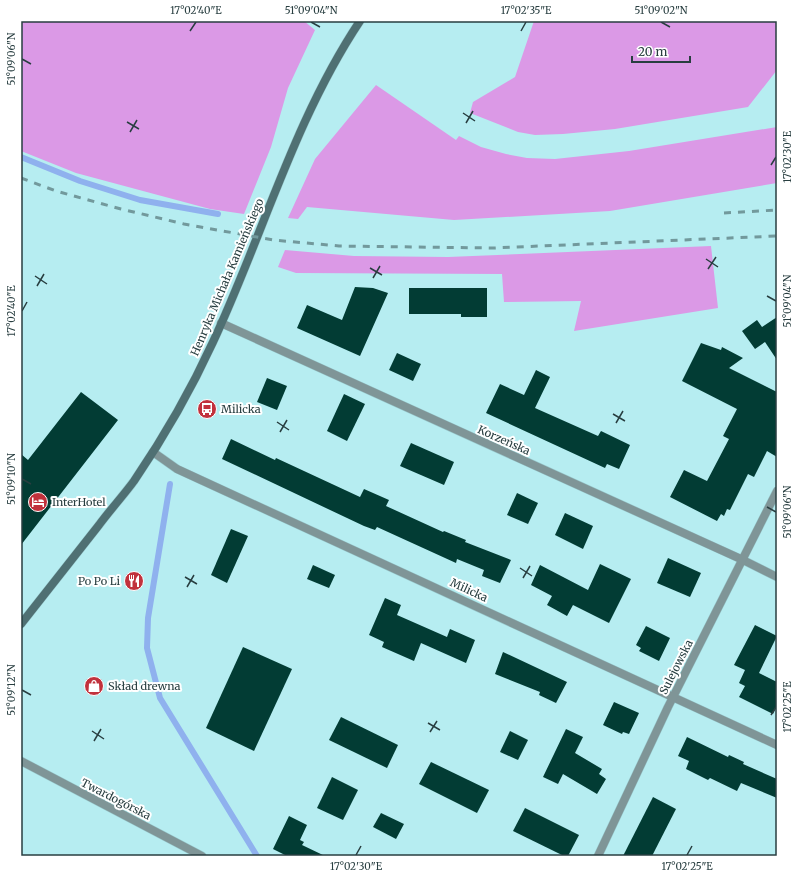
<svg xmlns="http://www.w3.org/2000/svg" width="798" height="877" font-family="Merriweather,serif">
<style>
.green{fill:#db99e6}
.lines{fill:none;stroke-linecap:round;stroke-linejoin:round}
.stream{stroke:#8fb1ee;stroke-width:6}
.building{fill:#023c34}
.street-casing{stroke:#9acace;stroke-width:9}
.secondary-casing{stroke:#9acace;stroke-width:9}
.street{stroke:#7f9597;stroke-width:8}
.secondary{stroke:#4f7073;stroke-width:8}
.rail{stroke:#72999c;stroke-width:3;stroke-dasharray:7 7;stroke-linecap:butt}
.ticks{fill:none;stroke:#283e40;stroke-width:1.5}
.labels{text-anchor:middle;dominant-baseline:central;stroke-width:4;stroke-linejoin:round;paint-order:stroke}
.street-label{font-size:11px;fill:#283e40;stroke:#fff}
.poi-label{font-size:11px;fill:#283e40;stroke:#fff;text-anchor:start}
.neatline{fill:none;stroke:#283e40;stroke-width:1.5}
.ticks-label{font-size:10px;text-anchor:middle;fill:#283e40}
</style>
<rect width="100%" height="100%" fill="#b6edf1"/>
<g class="green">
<polygon points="21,21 304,21 315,30 288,88 271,147 244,214 210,209 76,173 21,151"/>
<polygon points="534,21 777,21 777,70 748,107 615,129 563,134 535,135 518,132 470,113 473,102 515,77"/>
<polygon points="376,85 456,140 459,136 481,147 506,154 527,158 555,159 629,151 777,127 777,183 610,211 454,220 307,207 298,219 288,218 315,159"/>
<polygon points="711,246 718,308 574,331 581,301 504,302 502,274 296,273 278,267 285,250 354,256 448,257"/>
</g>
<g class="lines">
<g class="stream">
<polyline points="21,157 80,181 140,200 218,214"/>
<polyline points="170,484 148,618 147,648 160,698 257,856"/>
</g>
</g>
<g class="building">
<polygon points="355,287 373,288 388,293 360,356 297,328 307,305 342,320"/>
<polygon points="409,288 487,288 487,317 461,317 461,314 409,314"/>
<polygon points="777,317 777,360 765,342 755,349 742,331 757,320 762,327"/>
<polygon points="701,343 721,350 722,347 743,358 729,368 777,392 777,457 767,451 754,477 748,474 730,510 727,509 724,516 721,514 717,521 670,497 684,470 707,481 729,439 723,436 737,409 682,381"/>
<polygon points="397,353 421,364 413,381 389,370"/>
<polygon points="536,370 550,377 535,408 598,436 601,431 630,445 619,469 607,464 605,468 486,413 500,384 524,395"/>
<polygon points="267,378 287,386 277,410 257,402"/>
<polygon points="81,392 118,420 21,545 21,454 28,460"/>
<polygon points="344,394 365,404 347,441 327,431"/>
<polygon points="231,439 275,460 276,458 360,497 364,489 389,500 386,506 443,532 444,531 466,540 465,542 511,560 500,583 482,576 484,570 457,559 456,563 377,527 375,530 364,526 222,459"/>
<polygon points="411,443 454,462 444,485 400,466"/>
<polygon points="517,493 538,503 528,524 507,515"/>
<polygon points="565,513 593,526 583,549 555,535"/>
<polygon points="231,529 248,536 227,583 211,575"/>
<polygon points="668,558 701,573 690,597 657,583"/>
<polygon points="600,564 631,579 609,623 573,605 567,616 547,605 552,596 531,585 540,565 588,590"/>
<polygon points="313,565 335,575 329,588 307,579"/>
<polygon points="385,598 401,605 397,615 447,637 450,629 475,640 466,663 421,643 414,661 382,647 384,642 369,635"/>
<polygon points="755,625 777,636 759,673 777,682 777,706 773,714 739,697 745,686 739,683 745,670 734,665"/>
<polygon points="646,626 670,638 659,661 639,651 641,648 636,645"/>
<polygon points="243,647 292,669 254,751 206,728"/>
<polygon points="503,652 567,682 556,703 539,695 540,692 495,674"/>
<polygon points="614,702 639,713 629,734 623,732 622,734 603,725"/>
<polygon points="341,717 398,745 387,768 329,740"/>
<polygon points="566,729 583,737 575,753 602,769 599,774 606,779 597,794 563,774 558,784 543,777"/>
<polygon points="510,731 528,740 518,760 500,752"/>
<polygon points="687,737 728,757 729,755 744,762 743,764 777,779 777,798 741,783 737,791 710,778 708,780 686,769 689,761 678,756"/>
<polygon points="431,762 489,790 477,813 419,784"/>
<polygon points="332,777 358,790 343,820 317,808"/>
<polygon points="653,797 676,809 652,856 623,856"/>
<polygon points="525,808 579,835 568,856 564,856 513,831"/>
<polygon points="381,813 404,824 396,839 373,827"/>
<polygon points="289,816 307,825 300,840 304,842 302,845 325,856 287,856 273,849"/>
</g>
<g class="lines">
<defs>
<g id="street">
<polyline points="221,323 743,560 777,577"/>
<polyline points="153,452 177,469 777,745"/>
<polyline points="21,761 202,856"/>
<polyline points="598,856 668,707 777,491"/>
</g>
<path id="secondary" d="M 21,624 C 47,591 73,558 99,525 C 110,510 123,496 134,481 C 164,437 191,390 213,342 C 263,235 294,120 360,21"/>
</defs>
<use href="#street" class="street-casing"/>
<use href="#secondary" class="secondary-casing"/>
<use href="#street" class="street"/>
<use href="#secondary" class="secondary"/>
<g class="rail">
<polyline points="21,178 56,191 121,209 184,224 273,240 339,246 493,248 777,236"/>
<polyline points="724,213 777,210"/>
</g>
</g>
<path class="ticks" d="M 311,22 L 320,27M 661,22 L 670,27M 190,31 L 196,22M 521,31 L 526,22M 22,59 L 31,64M 463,113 L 475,121M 127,122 L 139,129M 466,123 L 473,111M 130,132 L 137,120M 771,165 L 776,157M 706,259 L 718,267M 370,268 L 382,275M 708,269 L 716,257M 35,276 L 47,284M 373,278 L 380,266M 37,286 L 44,274M 767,296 L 776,301M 22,311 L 27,302M 613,414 L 625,421M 277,422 L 289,430M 616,423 L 623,411M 280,432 L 287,420M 22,479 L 31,484M 767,507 L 776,512M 520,568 L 532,576M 185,577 L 197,584M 523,578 L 530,566M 187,587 L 194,575M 22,690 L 31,695M 771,715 L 776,707M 428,723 L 440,730M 92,731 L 104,739M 430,732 L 437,721M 94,741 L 101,729M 356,855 L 361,846M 687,855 L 692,846"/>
<defs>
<symbol id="bus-disc" viewBox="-11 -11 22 22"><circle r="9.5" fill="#c1313c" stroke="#fff"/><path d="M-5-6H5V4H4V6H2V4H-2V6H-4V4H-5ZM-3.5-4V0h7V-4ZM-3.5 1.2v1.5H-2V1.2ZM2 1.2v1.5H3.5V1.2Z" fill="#fff"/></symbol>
<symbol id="hotel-disc" viewBox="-11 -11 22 22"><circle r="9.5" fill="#c1313c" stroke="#fff"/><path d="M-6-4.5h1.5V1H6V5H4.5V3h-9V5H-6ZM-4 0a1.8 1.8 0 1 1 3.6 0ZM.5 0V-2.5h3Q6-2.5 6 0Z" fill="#fff"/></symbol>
<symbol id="restaurant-disc" viewBox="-11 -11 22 22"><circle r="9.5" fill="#c1313c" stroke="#fff"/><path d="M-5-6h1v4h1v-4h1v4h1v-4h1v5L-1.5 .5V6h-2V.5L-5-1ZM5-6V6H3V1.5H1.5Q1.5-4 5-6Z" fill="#fff"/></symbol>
<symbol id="shop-disc" viewBox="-11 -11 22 22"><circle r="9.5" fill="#c1313c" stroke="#fff"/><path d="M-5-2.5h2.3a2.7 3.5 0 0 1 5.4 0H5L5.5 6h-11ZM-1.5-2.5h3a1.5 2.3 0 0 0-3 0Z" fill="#fff"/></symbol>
</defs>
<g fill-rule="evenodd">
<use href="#bus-disc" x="196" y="398" width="22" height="22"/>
<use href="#hotel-disc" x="27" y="491" width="22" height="22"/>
<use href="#restaurant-disc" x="123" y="570" width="22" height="22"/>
<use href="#shop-disc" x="83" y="675" width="22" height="22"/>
</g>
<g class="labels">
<g class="street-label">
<text transform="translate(227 277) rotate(-67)">Henryka Michała Kamieńskiego</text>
<text transform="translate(504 440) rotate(24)">Korzeńska</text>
<text transform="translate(469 590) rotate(25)">Milicka</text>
<text transform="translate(676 667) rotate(-63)">Sulejowska</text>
<text transform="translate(116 799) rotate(27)">Twardogórska</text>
</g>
<g class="poi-label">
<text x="221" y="409">Milicka</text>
<text x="52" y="502">InterHotel</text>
<text x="120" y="581" text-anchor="end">Po Po Li</text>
<text x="108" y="686">Skład drewna</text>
</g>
</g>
<rect width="798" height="877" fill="none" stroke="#ffffff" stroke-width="44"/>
<path d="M632 56v6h58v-6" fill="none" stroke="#283e40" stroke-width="2"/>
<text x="638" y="56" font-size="12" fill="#283e40" stroke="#ffffff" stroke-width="3" paint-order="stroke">20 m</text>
<rect x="22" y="22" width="754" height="833" class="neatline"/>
<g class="ticks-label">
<text x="196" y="14">17°02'40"E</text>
<text x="311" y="14">51°09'04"N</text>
<text x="526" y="14">17°02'35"E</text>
<text x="661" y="14">51°09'02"N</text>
<text transform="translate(11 59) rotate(-90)" y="4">51°09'06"N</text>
<text transform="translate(787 157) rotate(-90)" y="4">17°02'30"E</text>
<text transform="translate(787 301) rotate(-90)" y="4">51°09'04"N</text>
<text transform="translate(11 311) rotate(-90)" y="4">17°02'40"E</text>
<text transform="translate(11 479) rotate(-90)" y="4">51°09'10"N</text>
<text transform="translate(787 512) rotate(-90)" y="4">51°09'06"N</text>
<text transform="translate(11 690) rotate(-90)" y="4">51°09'12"N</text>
<text transform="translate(787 707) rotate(-90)" y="4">17°02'25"E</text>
<text x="356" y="870">17°02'30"E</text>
<text x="687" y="870">17°02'25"E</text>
</g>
</svg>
